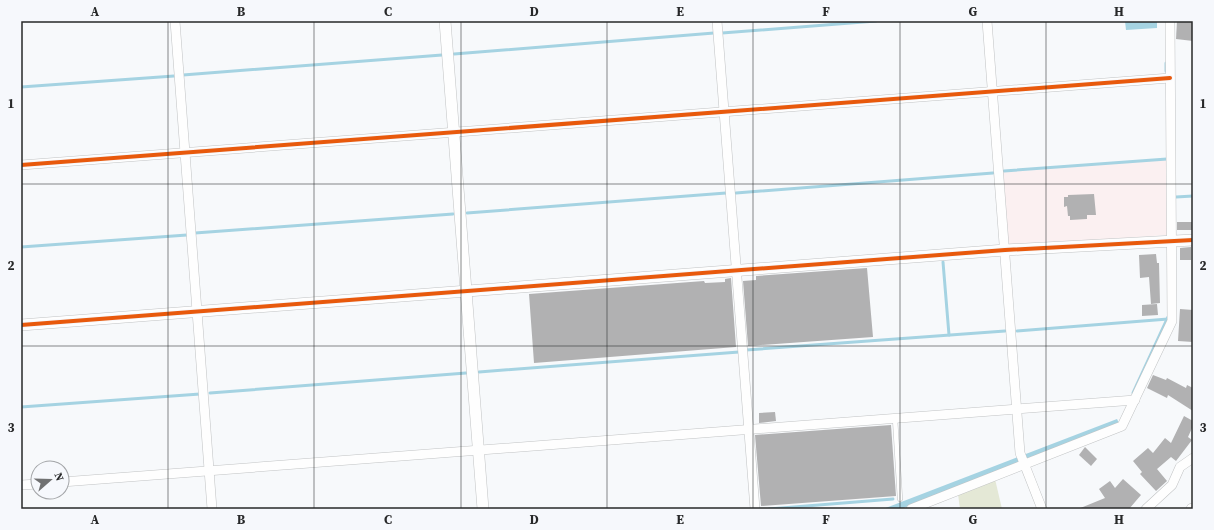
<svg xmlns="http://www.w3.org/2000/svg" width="1214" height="530" font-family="'Source Serif 4',serif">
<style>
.industrial{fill:#fbf0f1}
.green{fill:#e4e8d6}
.water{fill:#a5d3e2}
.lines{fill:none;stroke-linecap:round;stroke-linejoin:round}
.stream{stroke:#a5d3e2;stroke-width:3}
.building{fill:#b1b1b2}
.service-casing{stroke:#c1c3c4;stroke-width:5.5}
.minor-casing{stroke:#c1c3c4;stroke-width:10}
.tertiary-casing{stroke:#c1c3c4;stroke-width:12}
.service{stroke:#fefefe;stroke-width:4.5}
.minor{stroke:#fefefe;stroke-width:9}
.tertiary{stroke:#fefefe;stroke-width:11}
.cycleway-casing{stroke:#f6f8fc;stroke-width:6}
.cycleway{stroke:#e8590c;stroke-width:4}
.grid{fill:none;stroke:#272829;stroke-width:1;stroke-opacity:0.55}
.neatline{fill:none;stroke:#272829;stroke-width:1.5}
.grid-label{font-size:13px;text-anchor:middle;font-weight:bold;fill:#272829}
</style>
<rect width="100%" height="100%" fill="#f7f9fb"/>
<polygon class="industrial" points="1167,159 1167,235 1008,246 1002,172"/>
<polygon class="green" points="995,479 1002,509 960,509 958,494"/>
<g class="water">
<polygon points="1125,21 1157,21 1157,28 1126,30"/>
<polygon points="1117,419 1119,423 901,509 883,509"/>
</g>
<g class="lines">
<g class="stream">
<polyline points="722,33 876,21"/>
<polyline points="454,54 714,33"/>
<polyline points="1166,71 1166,63"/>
<polyline points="183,75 442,55"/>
<polyline points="21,87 174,76"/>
<polyline points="1004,171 1167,159"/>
<polyline points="736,193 993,173"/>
<polyline points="1176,197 1193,196"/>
<polyline points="467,213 726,193"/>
<polyline points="195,233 453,214"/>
<polyline points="21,247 187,235"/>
<polyline points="943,262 949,335"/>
<polyline points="1017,331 1168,319"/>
<polyline points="746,350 1005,331"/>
<polyline points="479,372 739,352"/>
<polyline points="210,393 466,373"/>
<polyline points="1133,393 1168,317"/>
<polyline points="21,407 200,394"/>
<polyline points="769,509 893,499"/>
</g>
</g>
<g class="building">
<polygon points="1177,21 1193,22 1193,41 1176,39"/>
<polygon points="1094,194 1096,215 1087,215 1087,219 1070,220 1070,216 1068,216 1067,206 1064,207 1064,197 1068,197 1068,195"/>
<rect x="1177" y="222" width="16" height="8"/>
<polygon points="1191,247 1191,260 1180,260 1180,248"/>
<polygon points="1156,254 1157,263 1159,263 1160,303 1151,304 1149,277 1140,278 1139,255"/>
<polygon points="867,268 873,337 748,346 743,281 756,280 756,276"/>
<polygon points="731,278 736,347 534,363 529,294 704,281 705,283 725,282 725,279"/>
<polygon points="1157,304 1158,315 1142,316 1142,305"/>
<polygon points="1180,309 1193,310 1193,342 1178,341"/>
<polygon points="1153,375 1166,380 1167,378 1186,388 1187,385 1193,388 1193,411 1168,395 1167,398 1147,388"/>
<polygon points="775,412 776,421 759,423 759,413"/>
<polygon points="1184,416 1193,421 1193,426 1188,437 1192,440 1176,461 1171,457 1157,469 1167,481 1156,491 1140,474 1142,472 1133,461 1148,448 1153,453 1165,438 1171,443"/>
<polygon points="891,425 896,496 761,506 755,435"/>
<polygon points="1085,447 1097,459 1091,466 1079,455"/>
<polygon points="1123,479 1141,495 1129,509 1078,509 1105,498 1099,489 1110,481 1115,488"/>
</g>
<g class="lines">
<defs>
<polyline id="service" points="895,418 900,499"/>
<g id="minor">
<polyline points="175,21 212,509"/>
<polyline points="717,21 755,509"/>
<polyline points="987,21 1020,453 1042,509"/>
<polyline points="21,165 1170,78"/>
<polyline points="62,482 1135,400"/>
<polyline points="21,485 38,484"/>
<polyline points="911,509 1122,426 1172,321 1170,21"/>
<polyline points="1146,509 1172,485 1180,467 1193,458"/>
</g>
<g id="tertiary">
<polyline points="445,21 483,509"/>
<polyline points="21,325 1005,250 1193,240"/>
<polyline points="1192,509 1193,509"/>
</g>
</defs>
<use href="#service" class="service-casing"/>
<use href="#minor" class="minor-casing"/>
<use href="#tertiary" class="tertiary-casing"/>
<use href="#service" class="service"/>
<use href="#minor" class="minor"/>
<use href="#tertiary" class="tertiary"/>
<defs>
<g id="cycleway">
<polyline points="21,165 1170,78"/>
<polyline points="21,325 1005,250 1193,240"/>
</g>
</defs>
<use href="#cycleway" class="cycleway-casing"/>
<use href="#cycleway" class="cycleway"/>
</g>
<path class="grid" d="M 168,21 L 168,509M 314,21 L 314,509M 461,21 L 461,509M 607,21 L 607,509M 753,21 L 753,509M 900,21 L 900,509M 1046,21 L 1046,509M 21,184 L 1193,184M 21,346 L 1193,346"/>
<rect width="1214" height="530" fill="none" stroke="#f6f8fc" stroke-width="44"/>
<g transform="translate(50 480) rotate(70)"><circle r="19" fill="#f6f8fc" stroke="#a3a5a8"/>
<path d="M0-3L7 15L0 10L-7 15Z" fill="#707172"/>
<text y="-6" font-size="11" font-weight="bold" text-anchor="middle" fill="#272829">N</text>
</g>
<rect x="22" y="22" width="1170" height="486" class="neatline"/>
<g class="grid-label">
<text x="95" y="16">A</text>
<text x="241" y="16">B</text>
<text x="388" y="16">C</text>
<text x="534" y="16">D</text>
<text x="680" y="16">E</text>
<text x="826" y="16">F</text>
<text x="973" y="16">G</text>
<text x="1119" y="16">H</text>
<text x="11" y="108">1</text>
<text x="1203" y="108">1</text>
<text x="11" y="270">2</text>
<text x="1203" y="270">2</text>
<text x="11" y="432">3</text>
<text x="1203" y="432">3</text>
<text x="95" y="524">A</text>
<text x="241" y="524">B</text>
<text x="388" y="524">C</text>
<text x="534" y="524">D</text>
<text x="680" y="524">E</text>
<text x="826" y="524">F</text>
<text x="973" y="524">G</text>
<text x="1119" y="524">H</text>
</g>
</svg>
